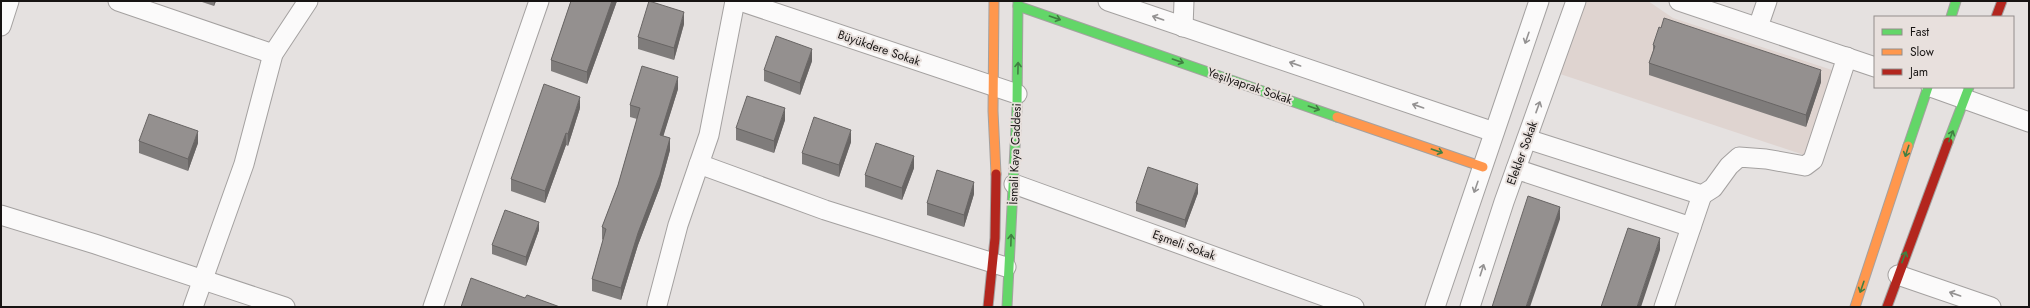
<svg xmlns="http://www.w3.org/2000/svg" width="2030" height="308" font-family="Jost,sans-serif">
<style>
.built{fill:#dfd4d0}
.lines{fill:none;stroke-linecap:round;stroke-linejoin:round}
.street-casing{stroke:#a4a1a0;stroke-width:21}
.fast-casing{stroke:#a4a1a0;stroke-width:11}
.slow-casing{stroke:#a4a1a0;stroke-width:11}
.jam-casing{stroke:#a4a1a0;stroke-width:11}
.street{stroke:#fbfafa;stroke-width:19}
.fast{stroke:#63d668;stroke-width:9}
.slow{stroke:#ff974d;stroke-width:9}
.jam{stroke:#b3261e;stroke-width:9}
.wall{fill:#7f7c7b}
.shaded-wall{fill:#686564}
.building{fill:#94908f;stroke:#686564}
.oneway{stroke:#417f42}
.oneway2{stroke:#949292}
.labels{text-anchor:middle;dominant-baseline:central;stroke-width:4;stroke-linejoin:round;paint-order:stroke}
.street-label{font-size:12px;fill:#171413;stroke:#e8e0dd}
</style>
<rect width="100%" height="100%" fill="#e5e1e0"/>
<polygon class="built" points="1580,1 1648,1 1673,18 1835,71 1807,156 1557,73"/>
<g class="lines">
<defs>
<g id="street">
<polyline points="118,1 273,54"/>
<polyline points="740,1 1017,94"/>
<polyline points="1108,1 1494,132"/>
<polyline points="1679,1 1875,67"/>
<polyline points="1,26 9,1"/>
<polyline points="1183,27 1184,1"/>
<polyline points="1758,27 1767,1"/>
<polyline points="1931,87 2029,122"/>
<polyline points="1527,139 1702,195 1713,188 1729,166 1739,157 1766,159 1805,166 1813,160 1847,57"/>
<polyline points="699,164 825,210 1006,267"/>
<polyline points="1516,169 1691,227"/>
<polyline points="1014,184 1354,307"/>
<polyline points="1,215 95,244 285,307"/>
<polyline points="1898,275 1991,307"/>
<polyline points="657,305 678,225 709,135 735,1"/>
<polyline points="193,307 244,164 273,54 308,1"/>
<polyline points="433,307 539,1"/>
<polyline points="1435,307 1539,1"/>
<polyline points="1470,307 1504,202 1576,1"/>
<polyline points="1664,307 1702,195"/>
</g>
<g id="fast">
<polyline points="1018,6 1337,117"/>
<polyline points="1951,17 1956,1"/>
<polyline points="1948,142 1969,87"/>
<polyline points="1908,146 1928,87"/>
<polyline points="1007,307 1017,107 1018,1"/>
</g>
<g id="slow">
<polyline points="994,1 993,111 996,174"/>
<polyline points="1337,117 1483,167"/>
<polyline points="1855,307 1908,146"/>
</g>
<g id="jam">
<polyline points="1996,17 2002,1"/>
<polyline points="988,307 995,238 996,174"/>
<polyline points="1887,307 1948,142"/>
</g>
</defs>
<use href="#street" class="street-casing"/>
<use href="#fast" class="fast-casing"/>
<use href="#slow" class="slow-casing"/>
<use href="#jam" class="jam-casing"/>
<use href="#street" class="street"/>
<use href="#fast" class="fast"/>
<use href="#slow" class="slow"/>
<use href="#jam" class="jam"/>
</g>
<g class="wall">
<polygon points="199,1 216,1 214,6"/>
<polygon points="571,1 617,1 587,84 551,71 551,60"/>
<polygon points="684,24 674,60 638,49 638,37"/>
<polygon points="1653,45 1821,82 1806,127 1649,75 1649,63 1653,51"/>
<polygon points="812,61 800,95 764,81 764,70"/>
<polygon points="678,89 663,136 670,150 660,187 638,245 621,300 592,291 592,279 603,240 602,239 602,227 618,185 637,119 630,117 630,105"/>
<polygon points="580,108 568,146 566,145 545,203 511,191 511,179"/>
<polygon points="785,120 774,153 736,140 736,128"/>
<polygon points="139,141 198,143 188,171 139,153"/>
<polygon points="851,142 839,177 802,164 802,153"/>
<polygon points="914,168 902,200 865,187 865,175"/>
<polygon points="1198,193 1185,228 1136,211 1136,203"/>
<polygon points="974,194 964,227 927,215 927,203"/>
<polygon points="539,230 526,266 492,254 492,245"/>
</g>
<g class="shaded-wall">
<polygon points="214,1 216,1 214,6"/>
<polygon points="612,1 617,1 587,84 587,72"/>
<polygon points="684,12 684,24 674,60 674,48"/>
<polygon points="812,49 812,61 800,95 800,83"/>
<polygon points="1821,70 1821,82 1806,127 1806,115"/>
<polygon points="678,77 678,89 660,147 660,135"/>
<polygon points="580,97 580,108 568,146 568,134"/>
<polygon points="785,108 785,120 774,153 774,141"/>
<polygon points="851,130 851,142 839,177 839,165"/>
<polygon points="198,131 198,143 188,171 188,159"/>
<polygon points="566,133 566,145 545,203 545,191"/>
<polygon points="670,138 670,150 660,187 638,245 621,300 621,288 638,233"/>
<polygon points="914,156 914,168 902,200 902,188"/>
<polygon points="974,182 974,194 964,227 964,215"/>
<polygon points="1198,184 1198,193 1185,228 1185,220"/>
<polygon points="1560,207 1560,219 1530,307 1526,307"/>
<polygon points="539,222 539,230 526,266 526,257"/>
<polygon points="1660,238 1660,250 1641,307 1637,307"/>
</g>
<g class="building">
<polygon points="571,1 612,1 587,72 551,60"/>
<polygon points="649,1 684,12 674,48 638,37"/>
<polygon points="1664,18 1821,70 1806,115 1649,63 1655,46 1653,45 1659,27 1661,28"/>
<polygon points="776,36 812,49 800,83 764,70"/>
<polygon points="642,66 678,77 660,135 670,138 660,175 638,233 621,288 592,279 606,229 602,227 618,185 640,108 630,105"/>
<polygon points="544,84 580,97 568,134 566,133 545,191 511,179"/>
<polygon points="747,96 785,108 774,141 736,128"/>
<polygon points="149,114 198,131 188,159 139,141"/>
<polygon points="814,117 851,130 839,165 802,153"/>
<polygon points="876,143 914,156 902,188 865,175"/>
<polygon points="1148,167 1198,184 1185,220 1136,203"/>
<polygon points="937,170 974,182 964,215 927,203"/>
<polygon points="1528,196 1560,207 1526,307 1492,307"/>
<polygon points="505,210 539,222 526,257 492,245"/>
<polygon points="1628,228 1660,238 1637,307 1601,307"/>
<polygon points="471,278 525,298 527,295 560,307 461,307"/>
</g>
<defs><path id="oneway-shaft" d="M-6 0H5M1.5-3L5.5 0L1.5 3" fill="none" stroke-width="1.6" stroke-linecap="round" stroke-linejoin="round"/></defs>
<g class="oneway">
<use href="#oneway-shaft" transform="translate(1055 18) rotate(19)"/>
<use href="#oneway-shaft" transform="translate(1178 61) rotate(19)"/>
<use href="#oneway-shaft" transform="translate(1018 68) rotate(-89)"/>
<use href="#oneway-shaft" transform="translate(1314 108) rotate(19)"/>
<use href="#oneway-shaft" transform="translate(1951 136) rotate(-69)"/>
<use href="#oneway-shaft" transform="translate(1437 151) rotate(19)"/>
<use href="#oneway-shaft" transform="translate(1907 151) rotate(108)"/>
<use href="#oneway-shaft" transform="translate(1011 240) rotate(-88)"/>
<use href="#oneway-shaft" transform="translate(1904 257) rotate(-69)"/>
<use href="#oneway-shaft" transform="translate(1862 287) rotate(109)"/>
</g>
<g class="oneway2">
<use href="#oneway-shaft" transform="translate(1158 18) rotate(-161)"/>
<use href="#oneway-shaft" transform="translate(1527 38) rotate(109)"/>
<use href="#oneway-shaft" transform="translate(1295 64) rotate(-161)"/>
<use href="#oneway-shaft" transform="translate(1418 106) rotate(-161)"/>
<use href="#oneway-shaft" transform="translate(1538 107) rotate(-70)"/>
<use href="#oneway-shaft" transform="translate(1476 187) rotate(109)"/>
<use href="#oneway-shaft" transform="translate(1482 270) rotate(-72)"/>
<use href="#oneway-shaft" transform="translate(1955 294) rotate(-161)"/>
</g>
<g class="labels">
<g class="street-label">
<text transform="translate(879 48) rotate(19)">Büyükdere Sokak</text>
<text transform="translate(1250 86) rotate(19)">Yeşilyaprak Sokak</text>
<text transform="translate(1522 153) rotate(-70)">Elekler Sokak</text>
<text transform="translate(1015 154) rotate(-88)">İsmali Kaya Caddesi</text>
<text transform="translate(1184 245) rotate(20)">Eşmeli Sokak</text>
</g>
</g>
<rect width="2030" height="308" fill="none" stroke="#171413" stroke-width="4"/>
<rect x="1874" y="16" width="140" height="72" fill="#e8e0dd" stroke="#948e8c"/>
<rect x="1882" y="29" width="20" height="6" fill="#63d668" stroke="#948e8c"/>
<text x="1910" y="36" font-size="12" fill="#171413">Fast</text>
<rect x="1882" y="49" width="20" height="6" fill="#ff974d" stroke="#948e8c"/>
<text x="1910" y="56" font-size="12" fill="#171413">Slow</text>
<rect x="1882" y="69" width="20" height="6" fill="#b3261e" stroke="#948e8c"/>
<text x="1910" y="76" font-size="12" fill="#171413">Jam</text>
</svg>
